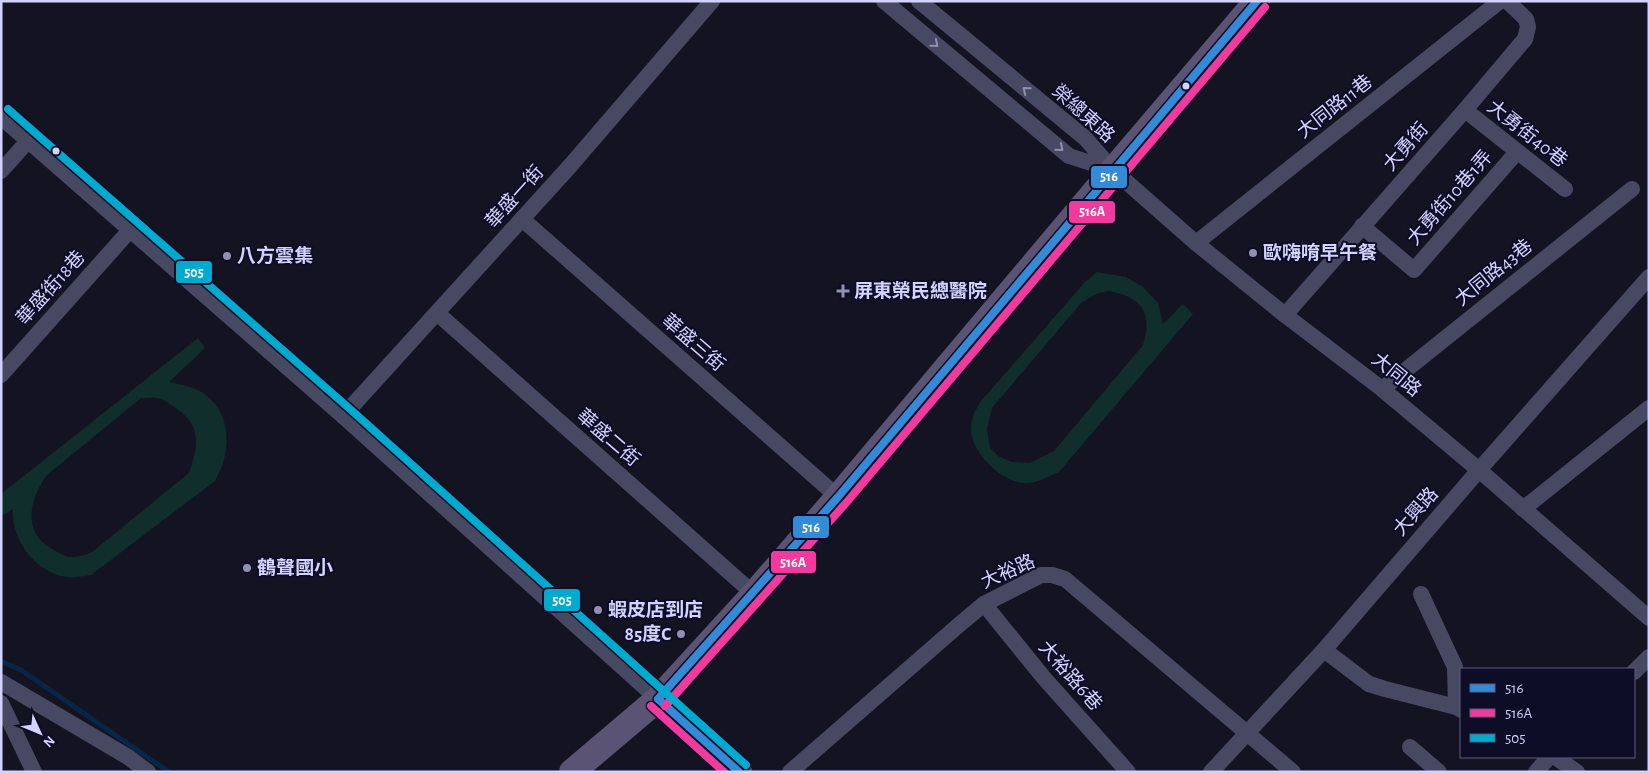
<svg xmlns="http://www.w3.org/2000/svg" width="1650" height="773" font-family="'Alegreya Sans','Noto Sans TC',sans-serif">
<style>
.green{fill:#102e2b;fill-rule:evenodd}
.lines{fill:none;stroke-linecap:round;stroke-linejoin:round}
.stream{stroke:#082648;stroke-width:5}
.street{stroke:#474962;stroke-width:16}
.primary{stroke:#5b5374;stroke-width:26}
.bus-1-casing{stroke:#0e0d27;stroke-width:11}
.bus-2-casing{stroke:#0e0d27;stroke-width:11}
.bus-3-casing{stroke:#0e0d27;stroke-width:11}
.bus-1{stroke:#338bd7;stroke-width:8}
.bus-2{stroke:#f13a9d;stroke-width:8}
.bus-3{stroke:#00a9ce;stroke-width:8}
.oneway{stroke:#8d8eb0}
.bus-dot{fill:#d3d3ff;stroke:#0e0d27;stroke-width:2}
.poi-dot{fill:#9090b1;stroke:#0e0d27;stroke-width:2}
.labels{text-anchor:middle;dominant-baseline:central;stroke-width:4;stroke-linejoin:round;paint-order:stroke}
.street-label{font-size:19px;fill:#d3d3ff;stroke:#0e0d27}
.poi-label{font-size:19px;font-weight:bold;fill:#d3d3ff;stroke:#0e0d27;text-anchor:start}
.line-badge{stroke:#0e0d27;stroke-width:2}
.badge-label{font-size:14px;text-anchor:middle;font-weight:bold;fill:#fff}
</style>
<rect width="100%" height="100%" fill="#141321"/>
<g class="green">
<path d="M 1097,272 L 1126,277 L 1143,287 L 1158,303 L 1163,324 L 1183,304 L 1193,314 L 1059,472 C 1049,476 1039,482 1029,483 C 1003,485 969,452 971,426 C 972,416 976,409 981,401 L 1085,282 ZM 1109,291 C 1142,297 1153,313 1143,345 L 1054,451 L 1030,463 L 1012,462 L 998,456 L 990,448 L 987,429 L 992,408 L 1081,303 L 1098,293 Z"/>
<path d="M 198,338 L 205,348 L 169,382 C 182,385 196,387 206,395 C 226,410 230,436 224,459 C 223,466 218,474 215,481 L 91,575 C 83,576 74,578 67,577 C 35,573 11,539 13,509 L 1,516 L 1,494 ZM 141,398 C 147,398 156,397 161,399 C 164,400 168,403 171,405 C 201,423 200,442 189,473 L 92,552 C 87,554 79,557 73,557 C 66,558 58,552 52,549 C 21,532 30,498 47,475 Z"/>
</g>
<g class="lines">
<polyline class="stream" points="1,661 21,670 169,772"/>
<g class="street">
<polyline points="884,1 1069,156 1113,170"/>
<polyline points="919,1 1085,138 1113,170 1196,243 1285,315 1382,389 1479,470 1649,618"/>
<polyline points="1465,110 1565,189"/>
<polyline points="1,117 343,416 658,699"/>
<polyline points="1,171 28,141"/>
<polyline points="522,219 838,497"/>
<polyline points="1362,226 1414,270 1517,152"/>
<polyline points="1196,243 1500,1"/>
<polyline points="437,313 754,594"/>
<polyline points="1285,315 1465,110 1525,39 1528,27 1526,19 1507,1"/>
<polyline points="1,375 131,229"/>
<polyline points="1382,389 1632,189"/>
<polyline points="343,416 570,166 712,1"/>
<polyline points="1523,509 1649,408"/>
<polyline points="1421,594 1455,667 1456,707"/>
<polyline points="984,604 1044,678 1128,772"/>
<polyline points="1324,650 1369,684 1385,689 1456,707 1461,710"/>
<polyline points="1634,672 1649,657"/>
<polyline points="1,682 128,757 148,772"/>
<polyline points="1,703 34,772"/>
<polyline points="1410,747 1439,772"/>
<polyline points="1555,757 1577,772"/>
<polyline points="790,772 960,624 984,604 1041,575 1052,575 1065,579 1293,772"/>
<polyline points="1211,772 1324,650 1479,470 1649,277"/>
<polyline points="1536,772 1549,757"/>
</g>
<g class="primary">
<polyline points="658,699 739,772"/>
<polyline points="572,772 658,699 754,594 838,497 1113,170 1257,1"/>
</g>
<defs>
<g id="bus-1">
<polyline points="658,699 838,497 1257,1"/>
<polyline points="658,699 739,772"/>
</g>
<g id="bus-2">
<polyline points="651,706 724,772"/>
<polyline points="665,706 846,503 1265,7"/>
</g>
<polyline id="bus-3" points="8,109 350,409 746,765"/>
</defs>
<use href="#bus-1" class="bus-1-casing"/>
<use href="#bus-2" class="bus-2-casing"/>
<use href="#bus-3" class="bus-3-casing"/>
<use href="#bus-1" class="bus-1"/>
<use href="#bus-2" class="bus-2"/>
<use href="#bus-3" class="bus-3"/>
</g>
<defs><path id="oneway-chevron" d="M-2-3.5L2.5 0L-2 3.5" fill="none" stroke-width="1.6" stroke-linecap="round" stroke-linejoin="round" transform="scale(1.25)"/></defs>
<g class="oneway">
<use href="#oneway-chevron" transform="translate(935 44) rotate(40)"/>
<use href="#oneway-chevron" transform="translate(1026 90) rotate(-141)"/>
<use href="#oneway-chevron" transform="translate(1060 148) rotate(40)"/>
</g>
<g class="bus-dot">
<circle cx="1186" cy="86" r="4.5"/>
<circle cx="56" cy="151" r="4.5"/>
</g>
<g class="poi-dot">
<circle cx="1253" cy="253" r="5"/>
<circle cx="227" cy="256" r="5"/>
<path d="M840.5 283.5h5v5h5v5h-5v5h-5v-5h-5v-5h5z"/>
<circle cx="247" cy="568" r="5"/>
<circle cx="598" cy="610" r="5"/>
<circle cx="681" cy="634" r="5"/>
</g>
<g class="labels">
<g class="street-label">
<text transform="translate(1335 107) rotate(-38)">大同路11巷</text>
<text transform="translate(1083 114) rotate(42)">榮總東路</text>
<text transform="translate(1527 134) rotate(38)">大勇街40巷</text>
<text transform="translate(1406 147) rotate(-49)">大勇街</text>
<text transform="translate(515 197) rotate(-48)">華盛一街</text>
<text transform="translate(1450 198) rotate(-49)">大勇街10巷1弄</text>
<text transform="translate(1494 273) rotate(-39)">大同路43巷</text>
<text transform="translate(51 288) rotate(-48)">華盛街18巷</text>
<text transform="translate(693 343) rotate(41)">華盛三街</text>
<text transform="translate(1396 375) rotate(39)">大同路</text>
<text transform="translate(608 438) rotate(41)">華盛二街</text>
<text transform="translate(1416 512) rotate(-49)">大興路</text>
<text transform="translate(1008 572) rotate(-24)">大裕路</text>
<text transform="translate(1070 676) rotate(49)">大裕路6巷</text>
</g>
<g class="poi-label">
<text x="1263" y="253">歐嗨唷早午餐</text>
<text x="237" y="256">八方雲集</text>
<text x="854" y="291">屏東榮民總醫院</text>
<text x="257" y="568">鶴聲國小</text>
<text x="608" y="610">蝦皮店到店</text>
<text x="671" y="634" text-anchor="end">85度C</text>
</g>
</g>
<g class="line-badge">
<rect x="1090" y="165" width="38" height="24" rx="5" fill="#338bd7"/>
<rect x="1068" y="200" width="48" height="24" rx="5" fill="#f13a9d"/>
<rect x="175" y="260" width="38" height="24" rx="5" fill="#00a9ce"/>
<rect x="792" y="515" width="38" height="24" rx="5" fill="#338bd7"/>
<rect x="770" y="550" width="47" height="24" rx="5" fill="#f13a9d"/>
<rect x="543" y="588" width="38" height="24" rx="5" fill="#00a9ce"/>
</g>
<g class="badge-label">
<text x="1109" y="181">516</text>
<text x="1092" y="216">516A</text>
<text x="194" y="277">505</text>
<text x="811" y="532">516</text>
<text x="793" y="567">516A</text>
<text x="562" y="605">505</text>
</g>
<rect width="1650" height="773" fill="none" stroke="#d3d3ff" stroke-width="5"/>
<rect x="1460" y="668" width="175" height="90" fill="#0e0d27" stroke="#5d5c7d"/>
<rect x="1470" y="684" width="25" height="8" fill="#338bd7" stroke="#5d5c7d"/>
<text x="1505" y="693" font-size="15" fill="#d3d3ff">516</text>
<rect x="1470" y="709" width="25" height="8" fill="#f13a9d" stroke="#5d5c7d"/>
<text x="1505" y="718" font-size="15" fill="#d3d3ff">516A</text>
<rect x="1470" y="734" width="25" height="8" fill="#00a9ce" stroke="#5d5c7d"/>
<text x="1505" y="743" font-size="15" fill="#d3d3ff">505</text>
<g transform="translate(40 733) rotate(134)" stroke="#0e0d27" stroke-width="4" paint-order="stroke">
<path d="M0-4L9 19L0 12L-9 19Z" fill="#d3d3ff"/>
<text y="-8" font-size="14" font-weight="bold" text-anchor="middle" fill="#d3d3ff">N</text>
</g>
</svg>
